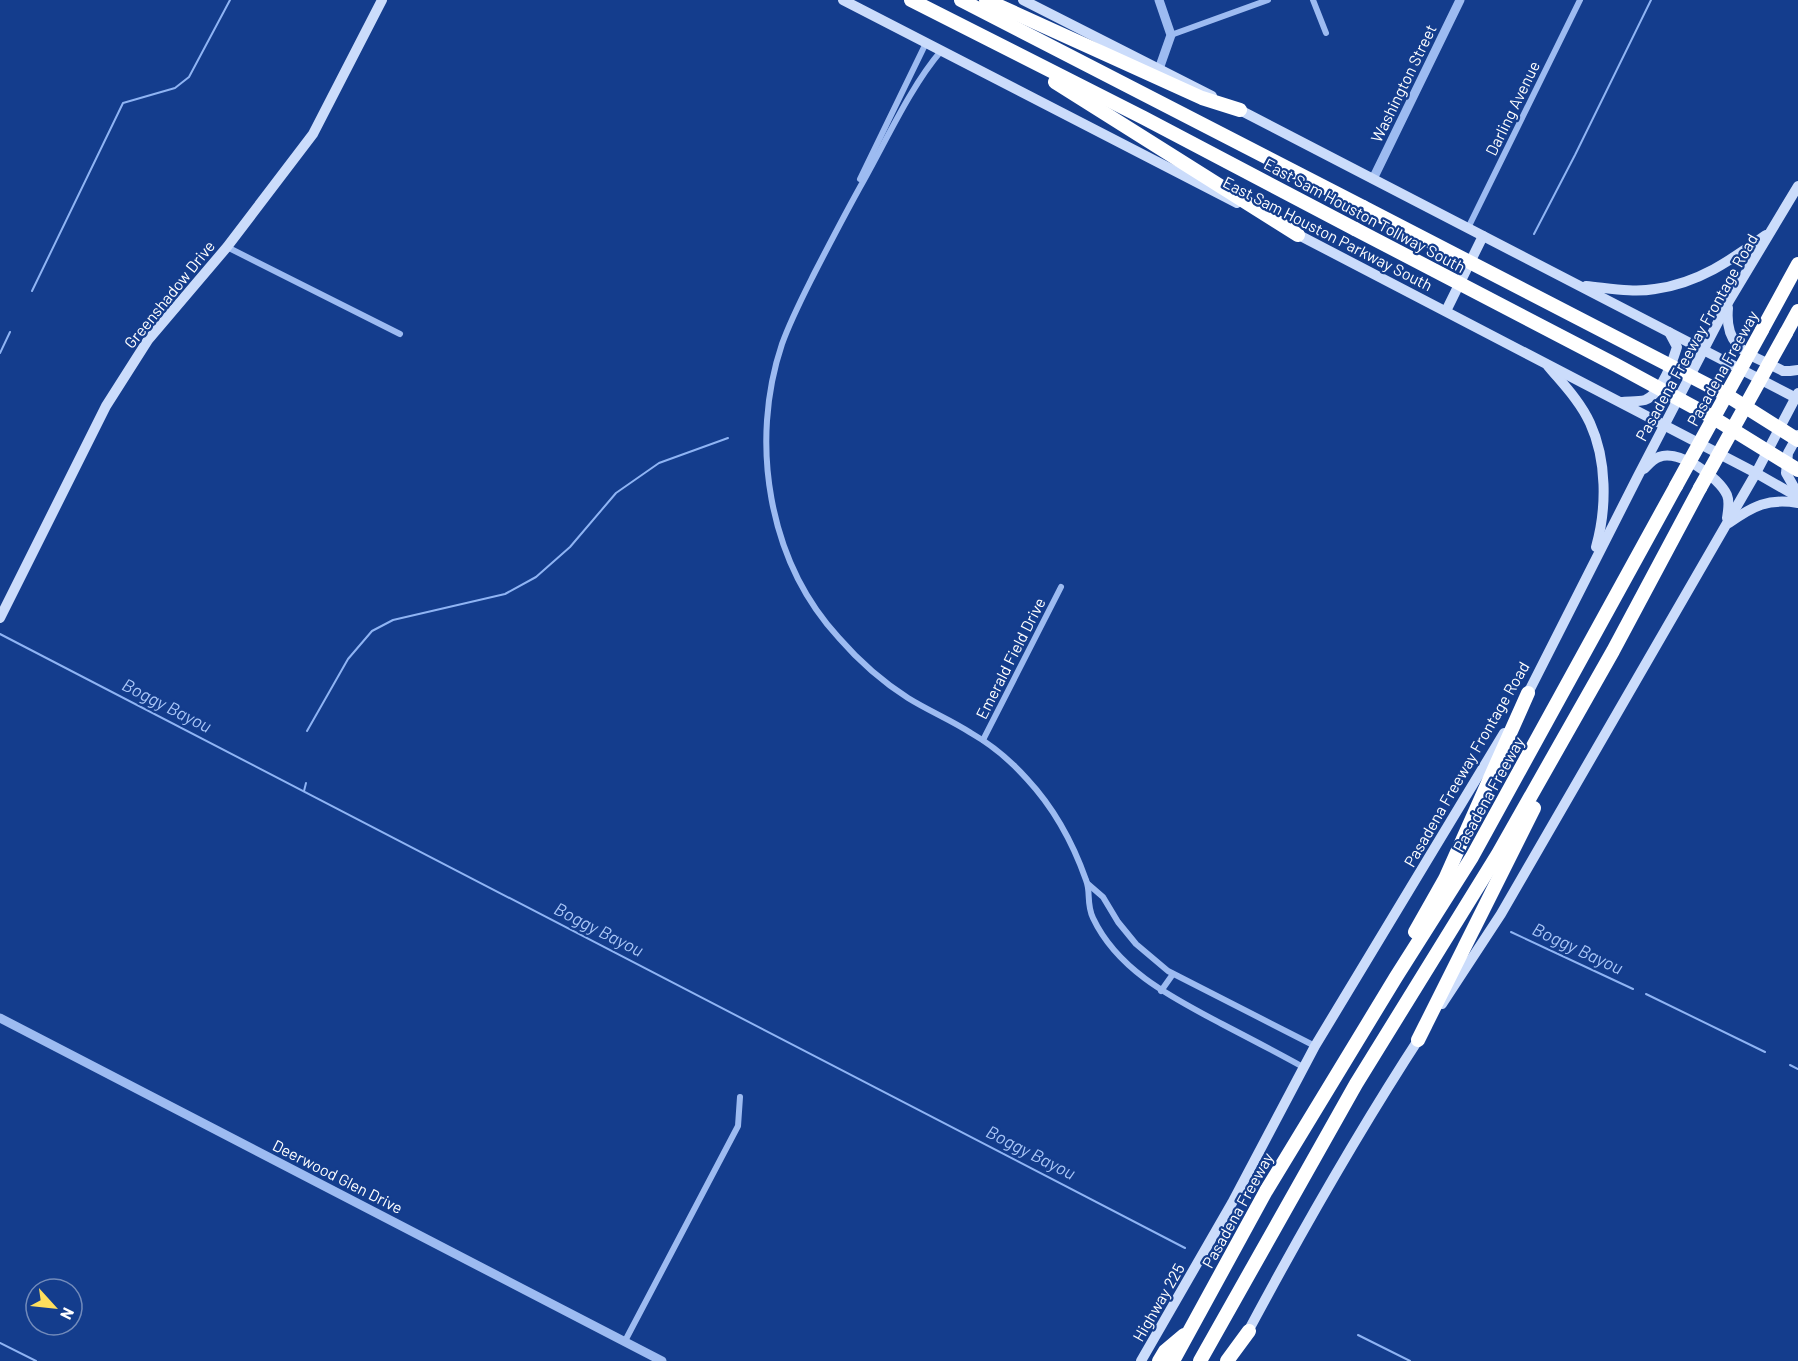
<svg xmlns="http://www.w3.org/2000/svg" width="1798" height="1361" font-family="Barlow,sans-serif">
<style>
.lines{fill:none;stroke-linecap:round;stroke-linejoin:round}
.stream{stroke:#8fb4f4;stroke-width:2}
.minor{stroke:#9dbbf1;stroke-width:6}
.tertiary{stroke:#9dbbf1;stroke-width:9}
.secondary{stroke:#cbdcfb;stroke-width:10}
.motorway{stroke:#fff;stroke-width:14}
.motorway-bridge{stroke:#fff;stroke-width:14}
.labels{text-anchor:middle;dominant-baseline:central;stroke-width:4.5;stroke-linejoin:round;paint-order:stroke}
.street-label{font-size:16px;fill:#fff;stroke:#143d8d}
.water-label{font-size:18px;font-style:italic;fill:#a9c6f8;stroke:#143d8d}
</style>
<rect width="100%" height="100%" fill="#143d8d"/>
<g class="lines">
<g class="stream">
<polyline points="1534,234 1575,155 1651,0"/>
<polyline points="32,291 123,103 175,88 189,77 230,0"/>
<polyline points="0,353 10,332"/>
<polyline points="0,634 1185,1248"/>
<polyline points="307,731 348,659 372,631 393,620 505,594 536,577 570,547 616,493 659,463 728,438"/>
<polyline points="304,791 306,783"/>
<polyline points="1511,932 1633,989"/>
<polyline points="1646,994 1765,1052"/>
<polyline points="1790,1065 1798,1069"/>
<polyline points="1358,1335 1410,1361"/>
<polyline points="0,1343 36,1361"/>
</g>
<g class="minor">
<polyline points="1313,0 1326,33"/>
<polyline points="1171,35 1268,0"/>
<path d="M 941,51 C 911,86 887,139 864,180 C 847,210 831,241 815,272 C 803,296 791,319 782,344 C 749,442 768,561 839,638 C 859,661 883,682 908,698 C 929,711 951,720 971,733 C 992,745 1011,761 1027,779 C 1053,807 1073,843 1086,880 C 1091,892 1086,903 1093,918 C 1118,971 1173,998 1222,1024 C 1249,1038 1276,1052 1303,1067"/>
<polyline points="860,179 926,43"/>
<polyline points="1468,228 1580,0"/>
<polyline points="227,247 400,334"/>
<polyline points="983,740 1061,587"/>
<polyline points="1088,884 1103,897 1118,922 1136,944 1168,971 1315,1046"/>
<polyline points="1161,991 1173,974"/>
<polyline points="625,1341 738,1126 740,1097"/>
</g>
<g class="tertiary">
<polyline points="1159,0 1171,35 1159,69"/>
<polyline points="1373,179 1460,0"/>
<polyline points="0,1018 662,1361"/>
</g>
<g class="secondary">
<polyline points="843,0 1237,203"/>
<polyline points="1023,0 1212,96"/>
<polyline points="1234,107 1798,399"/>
<polyline points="1291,231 1756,473 1798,497"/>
<path d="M 1586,286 C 1608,288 1633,293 1655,289 C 1699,283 1731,260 1766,235"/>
<path d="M 1728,308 C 1724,351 1751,354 1783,371 L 1790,371 L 1798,370"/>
<polyline points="1446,311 1483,236"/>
<path d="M 1548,366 C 1563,384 1580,401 1590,423 C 1607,460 1607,508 1596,547"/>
<path d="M 1621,402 C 1628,401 1638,402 1645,400 C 1662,393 1672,363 1677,347 L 1669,332"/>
<polyline points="1798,435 1788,453 1786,473 1798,494"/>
<path d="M 1644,469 C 1648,465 1653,459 1659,457 C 1679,449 1719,477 1727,495 C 1730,502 1728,511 1727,518"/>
<path d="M 1729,523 C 1753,506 1768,498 1798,503"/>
<polyline points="0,618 106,406 148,340 227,247 313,134 382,0"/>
<polyline points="1525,699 1638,476 1729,301 1798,186"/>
<polyline points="1442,1004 1501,914 1756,473 1798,393"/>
<path d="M 1245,1337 C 1300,1234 1358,1132 1422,1034"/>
<polyline points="1141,1361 1232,1203 1315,1046 1504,733"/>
</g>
<g class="motorway">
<polyline points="911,0 1144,118 1355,229"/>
<polyline points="961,0 1363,207"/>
<polyline points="986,0 1202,98 1240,110"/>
<polyline points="1055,82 1298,235"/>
<polyline points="1762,330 1798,264"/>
<polyline points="1786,333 1798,311"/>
<polyline points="1415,932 1445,879 1528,693"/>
<polyline points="1418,1040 1534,808"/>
<polyline points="1159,1361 1165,1351 1184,1335"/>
<polyline points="1173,1361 1266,1191 1396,977 1472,857 1676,486"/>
<polyline points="1200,1361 1356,1084 1498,854 1613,651 1700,488"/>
<polyline points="1227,1361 1249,1331"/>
</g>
<g class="motorway-bridge">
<polyline points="1363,207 1725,394 1798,440"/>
<polyline points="1355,229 1616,365 1712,417 1798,470"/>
<polyline points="1676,486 1762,330"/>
<polyline points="1700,488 1786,333"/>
</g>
</g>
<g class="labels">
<g class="street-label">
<text transform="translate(1403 83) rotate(-64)">Washington Street</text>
<text transform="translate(1512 108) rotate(-64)">Darling Avenue</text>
<text transform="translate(1365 215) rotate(28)">East Sam Houston Tollway South</text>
<text transform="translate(1328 233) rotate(27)">East Sam Houston Parkway South</text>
<text transform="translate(169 294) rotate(-51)">Greenshadow Drive</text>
<text transform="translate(1696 337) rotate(-61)">Pasadena Freeway Frontage Road</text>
<text transform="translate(1722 368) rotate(-61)">Pasadena Freeway</text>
<text transform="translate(1010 658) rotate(-63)">Emerald Field Drive</text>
<text transform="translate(1466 764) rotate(-60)">Pasadena Freeway Frontage Road</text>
<text transform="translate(1488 794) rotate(-61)">Pasadena Freeway</text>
<text transform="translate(338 1176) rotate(27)">Deerwood Glen Drive</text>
<text transform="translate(1237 1210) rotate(-61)">Pasadena Freeway</text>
<text transform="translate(1158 1302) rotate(-60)">Highway 225</text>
</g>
<g class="water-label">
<text transform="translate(167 705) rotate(27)">Boggy Bayou</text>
<text transform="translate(599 929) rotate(27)">Boggy Bayou</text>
<text transform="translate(1578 948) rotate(25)">Boggy Bayou</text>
<text transform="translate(1031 1152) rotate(27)">Boggy Bayou</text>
</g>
</g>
<g transform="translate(54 1307) rotate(117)"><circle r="28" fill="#143d8d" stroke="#728bbb" stroke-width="1.5"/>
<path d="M0-4.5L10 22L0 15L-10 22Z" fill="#ffdf5d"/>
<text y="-9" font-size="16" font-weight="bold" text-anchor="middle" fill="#ffffff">N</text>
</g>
</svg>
